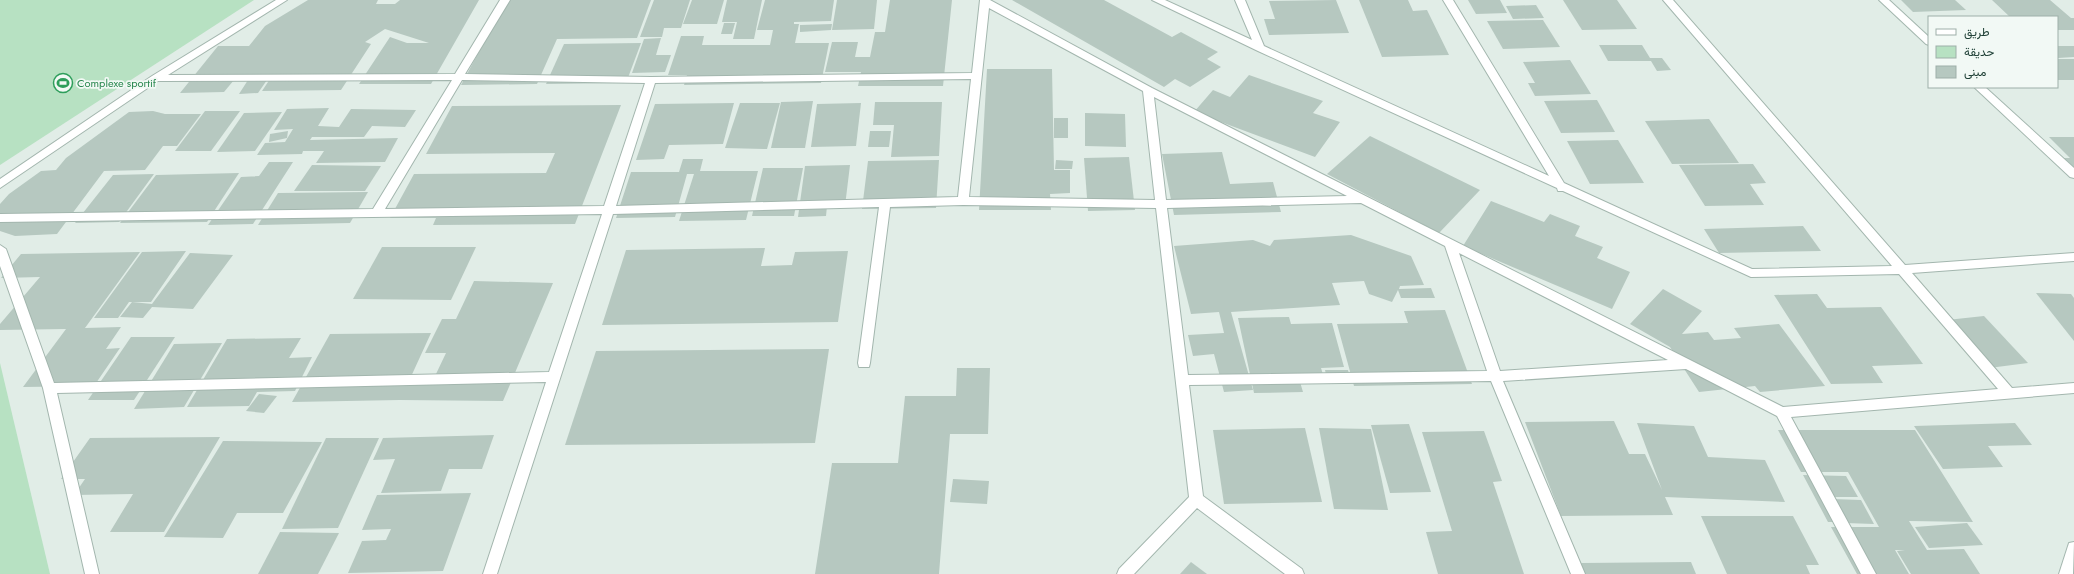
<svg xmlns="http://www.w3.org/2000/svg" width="2074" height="574" font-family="Jost,Vazirmatn,sans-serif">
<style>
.green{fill:#b7e1c2}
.building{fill:#b6c8c0}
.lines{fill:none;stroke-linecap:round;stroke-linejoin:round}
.minor-casing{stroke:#a3b6ae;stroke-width:2}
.minor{fill:#fff;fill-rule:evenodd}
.labels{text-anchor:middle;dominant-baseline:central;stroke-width:3.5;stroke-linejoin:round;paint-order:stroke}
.leisure-label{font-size:11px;fill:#27864d;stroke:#f2f9f5;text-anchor:start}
</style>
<rect width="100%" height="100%" fill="#e1ede7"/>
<g class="green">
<polygon points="0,0 254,0 0,165"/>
<polygon points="0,363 50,574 0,574"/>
</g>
<g class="building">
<polygon points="308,0 378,0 376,4 395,4 400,0 479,0 431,84 359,84 390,37 407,43 429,43 385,29 365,42 371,44 341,90 262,91 270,79 267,80 258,93 239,94 248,80 234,80 224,92 180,93 218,46 249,46 265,26"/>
<polygon points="507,0 651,0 637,38 557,39 537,84 461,85"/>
<polygon points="654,0 690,0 681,28 664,28 662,37 640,37"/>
<polygon points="692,0 724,0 717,24 683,24"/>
<polygon points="727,0 762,0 754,39 733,39 737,22 722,22"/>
<polygon points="765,0 834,0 831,21 794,22 794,24 799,24 795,43 829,43 821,83 684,85 687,75 668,75 681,36 704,36 702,45 770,45 773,30 757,30"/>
<polygon points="837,0 877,0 874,29 832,30"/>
<polygon points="890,0 952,0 943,86 858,86 861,72 825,72 832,42 858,42 855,57 870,57 875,32 885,32"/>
<polygon points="1012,0 1104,0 1172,37 1181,32 1218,52 1207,59 1221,67 1190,87 1175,79 1164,87"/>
<polygon points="1336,0 1349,33 1269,35 1264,19 1275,19 1269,1"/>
<polygon points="1359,0 1408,0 1413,11 1427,10 1449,55 1382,57"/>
<polygon points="1468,0 1500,0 1507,13 1476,14"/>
<polygon points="1563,0 1617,0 1637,29 1582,30"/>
<polygon points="1901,0 1955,0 1966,10 1913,12"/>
<polygon points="1992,0 2050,0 2071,18 2074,18 2074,30 2057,30 2057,17 2010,17"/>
<polygon points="1536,5 1544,18 1513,19 1506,6"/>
<polygon points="1543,20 1560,47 1503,49 1487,21"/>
<polygon points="724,23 735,23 732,34 721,34"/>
<polygon points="832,24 831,30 800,32 800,25"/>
<polygon points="661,38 656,55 671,55 665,72 632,73 644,39"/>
<polygon points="641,43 626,83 546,84 564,44"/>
<polygon points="1599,45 1642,45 1650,58 1662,58 1671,70 1657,71 1651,61 1608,61"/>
<polygon points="2057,46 2074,46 2074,57 2058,58"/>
<rect x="2057" y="59" width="17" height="21"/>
<polygon points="1570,60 1591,94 1535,96 1528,83 1535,83 1523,62"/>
<polygon points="987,69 1052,69 1054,170 1070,170 1070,193 1050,194 1051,210 979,210"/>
<polygon points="1249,75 1323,101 1313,113 1340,122 1315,157 1194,112 1213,90 1230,97"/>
<polygon points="1597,100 1615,132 1561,133 1544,101"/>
<polygon points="813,101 805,148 771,148 781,102"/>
<polygon points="875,102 942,102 939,156 891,157 894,125 873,125"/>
<polygon points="734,103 723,144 669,145 664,159 636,160 655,104"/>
<polygon points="740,103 780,103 767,149 725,148"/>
<polygon points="861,103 856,146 811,147 817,104"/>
<polygon points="621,105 575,224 433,225 436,218 390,218 414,174 546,173 555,153 426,154 452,106"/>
<polygon points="329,108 318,126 339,127 351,109 416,110 405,127 372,126 364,137 312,137 310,140 398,138 385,162 316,163 324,151 303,151 302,154 257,155 265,143 285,142 293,129 274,130 287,109"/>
<polygon points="153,111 165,114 201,114 177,146 163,146 145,170 104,171 57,234 15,236 0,231 0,204 9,194 41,171 56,170 66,158 129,112"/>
<polygon points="205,111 240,111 211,151 175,151"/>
<polygon points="282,112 255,151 217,152 244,113"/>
<polygon points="1085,113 1125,114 1126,147 1085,146"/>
<rect x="1054" y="118" width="14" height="20"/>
<polygon points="1709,119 1739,163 1672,164 1645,121"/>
<polygon points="288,131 287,138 269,142 270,134"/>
<polygon points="870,131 891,131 889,147 868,147"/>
<polygon points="1370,136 1480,190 1439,233 1327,174"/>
<polygon points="2049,137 2074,137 2074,170 2062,158 2070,158"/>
<polygon points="1618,140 1644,183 1590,184 1567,141"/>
<polygon points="1222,152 1230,184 1273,182 1281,212 1174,215 1162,154"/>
<polygon points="1129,157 1135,210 1088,211 1084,158"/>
<polygon points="683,159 703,159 700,171 758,171 746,220 679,221 694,174 687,174 675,217 616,218 631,172 679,172"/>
<polygon points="939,160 936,208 862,209 868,161"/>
<polygon points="1056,160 1073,161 1072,169 1055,169"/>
<polygon points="269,162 293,162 253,224 208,225 241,177 259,176"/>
<polygon points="1753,164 1766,183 1750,184 1764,205 1705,206 1679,165"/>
<polygon points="312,165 381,166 365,191 294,191"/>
<polygon points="850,165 845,206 827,206 826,216 798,217 805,166"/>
<polygon points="763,168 803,168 794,216 752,216"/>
<polygon points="239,173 207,222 120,223 156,175"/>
<polygon points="154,174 119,222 75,223 113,175"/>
<polygon points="368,192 350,223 258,225 278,193"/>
<polygon points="1491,201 1544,222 1550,214 1580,226 1575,236 1603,247 1597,258 1630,272 1612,309 1463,246"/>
<polygon points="1803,226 1821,251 1719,253 1704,229"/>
<polygon points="1351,235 1411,256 1424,285 1400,286 1399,289 1431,288 1435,298 1401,298 1398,290 1392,302 1369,294 1364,281 1332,283 1340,305 1231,312 1253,390 1224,392 1214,354 1193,356 1188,335 1224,333 1219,312 1191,314 1174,246 1253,240 1270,246 1274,240"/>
<polygon points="382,247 476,247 451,300 353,299"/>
<polygon points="765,248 761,266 792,265 795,252 848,251 838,322 602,325 626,250"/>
<polygon points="186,251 151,302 129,302 118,318 94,318 142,252"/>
<polygon points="140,252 85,328 121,327 106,349 120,348 94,386 23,387 66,329 0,330 0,324 40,277 1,278 21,254"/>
<polygon points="190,253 233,255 193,309 152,307 143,318 120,317 132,302 152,304"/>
<polygon points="474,281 553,283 503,401 400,400 292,402 330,334 431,333 409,381 413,374 436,374 446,353 425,353 442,319 456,319"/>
<polygon points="1663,289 1702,311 1682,334 1708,332 1714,340 1741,338 1734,328 1779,324 1825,386 1760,392 1755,386 1699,392 1670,347 1630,324"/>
<polygon points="2036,293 2071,294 2074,298 2074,341"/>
<polygon points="1817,294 1827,308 1881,307 1923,364 1872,366 1883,383 1831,384 1774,295"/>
<polygon points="1445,310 1472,384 1354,386 1337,324 1408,323 1404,311"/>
<polygon points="1984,316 2028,363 1989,368 1947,320"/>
<polygon points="1289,317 1291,324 1332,323 1344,367 1321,368 1325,381 1300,382 1303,392 1254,393 1238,318"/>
<polygon points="131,337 175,337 134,400 88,400"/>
<polygon points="301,338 289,358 312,357 295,391 257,392 249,406 187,407 227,339"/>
<polygon points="222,343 184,407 134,409 174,344"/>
<polygon points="829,349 815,443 565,445 596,351"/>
<polygon points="957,368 990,368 988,434 950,434 939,574 815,574 832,463 898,463 905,396 956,396"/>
<polygon points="1325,370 1348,370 1350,379 1327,379"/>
<polygon points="259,394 277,396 264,413 246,411"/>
<polygon points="1614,421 1629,454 1645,454 1662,490 1637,423 1694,426 1708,457 1765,460 1785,502 1665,497 1673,515 1561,516 1525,422"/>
<polygon points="2015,423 2032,445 1988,446 2003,467 1943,469 1914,426"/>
<polygon points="1409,424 1431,492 1390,493 1371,425"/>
<polygon points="1305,428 1322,502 1224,504 1213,430"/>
<polygon points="1319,428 1371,429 1388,510 1334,509"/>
<polygon points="1778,430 1915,430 1973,522 1909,521 1927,550 1964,549 1980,574 1911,574 1897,551 1905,550 1895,550 1909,574 1857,574 1831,527 1879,527 1848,472 1801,472"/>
<polygon points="1484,431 1502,481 1493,482 1524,574 1438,574 1426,532 1452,531 1422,432"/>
<polygon points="494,435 482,469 449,469 441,491 381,493 395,459 373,460 383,438"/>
<polygon points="220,437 164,532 110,532 133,494 74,495 85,479 61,479 90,438"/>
<polygon points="326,438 379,438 338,528 282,529"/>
<polygon points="223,441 322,442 283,513 237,513 223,538 164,537"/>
<polygon points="1803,475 1846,476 1858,497 1828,497 1842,522 1828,522"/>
<polygon points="953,479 989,481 987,504 950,502"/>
<polygon points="471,493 443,571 348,573 362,541 386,540 391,529 362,530 377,495"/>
<polygon points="1832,499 1861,500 1874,524 1845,523"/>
<polygon points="1701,516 1793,516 1819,565 1806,565 1810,574 1727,574"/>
<polygon points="1967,523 1983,545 1929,548 1915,527"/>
<polygon points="280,532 339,533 318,574 258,574"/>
<polygon points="1191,562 1207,574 1180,574"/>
<polygon points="1691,562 1696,574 1585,574 1581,563"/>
</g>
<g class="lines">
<defs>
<g id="minor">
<path d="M 276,0 L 287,0 L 168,75 L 455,74 L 500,0 L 510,0 L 465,74 L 651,77 L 972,73 L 980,0 L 990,0 L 1152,88 L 1783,407 L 1998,389 L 1899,274 L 1751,277 L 1563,191 L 1558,191 L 1557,188 L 1258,51 L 1152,0 L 1165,0 L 1252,40 L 1235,0 L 1245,0 L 1264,46 L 1549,176 L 1443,0 L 1453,0 L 1564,183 L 1752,269 L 1892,266 L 1663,0 L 1673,0 L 1905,265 L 2074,253 L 2074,261 L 1912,273 L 2012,388 L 2074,383 L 2074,393 L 1791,417 L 1876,574 L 1861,574 L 1777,416 L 1686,369 L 1503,381 L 1585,574 L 1571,574 L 1491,381 L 1189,385 L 1203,496 L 1302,569 L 1304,574 L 1285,574 L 1197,508 L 1134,574 L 1117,574 L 1119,569 L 1189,497 L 1156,208 L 963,205 L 890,207 L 870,363 L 869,367 L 859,367 L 858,363 L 879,207 L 613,214 L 497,574 L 483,574 L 546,382 L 57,393 L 99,574 L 85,574 L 43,388 L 0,266 L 0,245 L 6,249 L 54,383 L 549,372 L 602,214 L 0,222 L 0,214 L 373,209 L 452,80 L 158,81 L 0,188 L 0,179 L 152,76 ZM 989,8 L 1143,91 L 1155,200 L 969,197 ZM 971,79 L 958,197 L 616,206 L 655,83 ZM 462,80 L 645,83 L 604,206 L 385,209 ZM 1154,97 L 1347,196 L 1166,200 ZM 1361,203 L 1445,246 L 1487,371 L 1188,375 L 1167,208 ZM 1459,253 L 1668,360 L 1500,371 Z"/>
<polygon points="1879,0 1889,0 1929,37 1929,45 1926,44"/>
<polygon points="1974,87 1985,87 2074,168 2074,178 2070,177"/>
<polygon points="2074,542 2073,574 2059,574 2069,543"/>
</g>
</defs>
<use href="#minor" class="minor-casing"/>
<use href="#minor" class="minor"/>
</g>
<defs>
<symbol id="stadium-ring" viewBox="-11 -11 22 22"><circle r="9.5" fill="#f2f9f5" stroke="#2e9e5b" stroke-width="1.5"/><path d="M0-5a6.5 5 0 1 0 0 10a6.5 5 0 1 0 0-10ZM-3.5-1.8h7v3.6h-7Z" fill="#2e9e5b"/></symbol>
</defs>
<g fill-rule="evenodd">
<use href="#stadium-ring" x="52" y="72" width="22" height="22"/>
</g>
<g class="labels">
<g class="leisure-label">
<text x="77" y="83">Complexe sportif</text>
</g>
</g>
<rect x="1928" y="16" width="130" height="72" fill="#f2f9f5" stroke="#9eafa9"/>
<rect x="1936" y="29" width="20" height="6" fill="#ffffff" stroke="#9eafa9"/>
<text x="1964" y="36" font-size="12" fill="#1f4036">طريق</text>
<rect x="1936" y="46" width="20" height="12" fill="#b7e1c2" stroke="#9eafa9"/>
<text x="1964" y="56" font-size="12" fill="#1f4036">حديقة</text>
<rect x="1936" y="66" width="20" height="12" fill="#b6c8c0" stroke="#9eafa9"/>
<text x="1964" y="76" font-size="12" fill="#1f4036">مبنى</text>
</svg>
